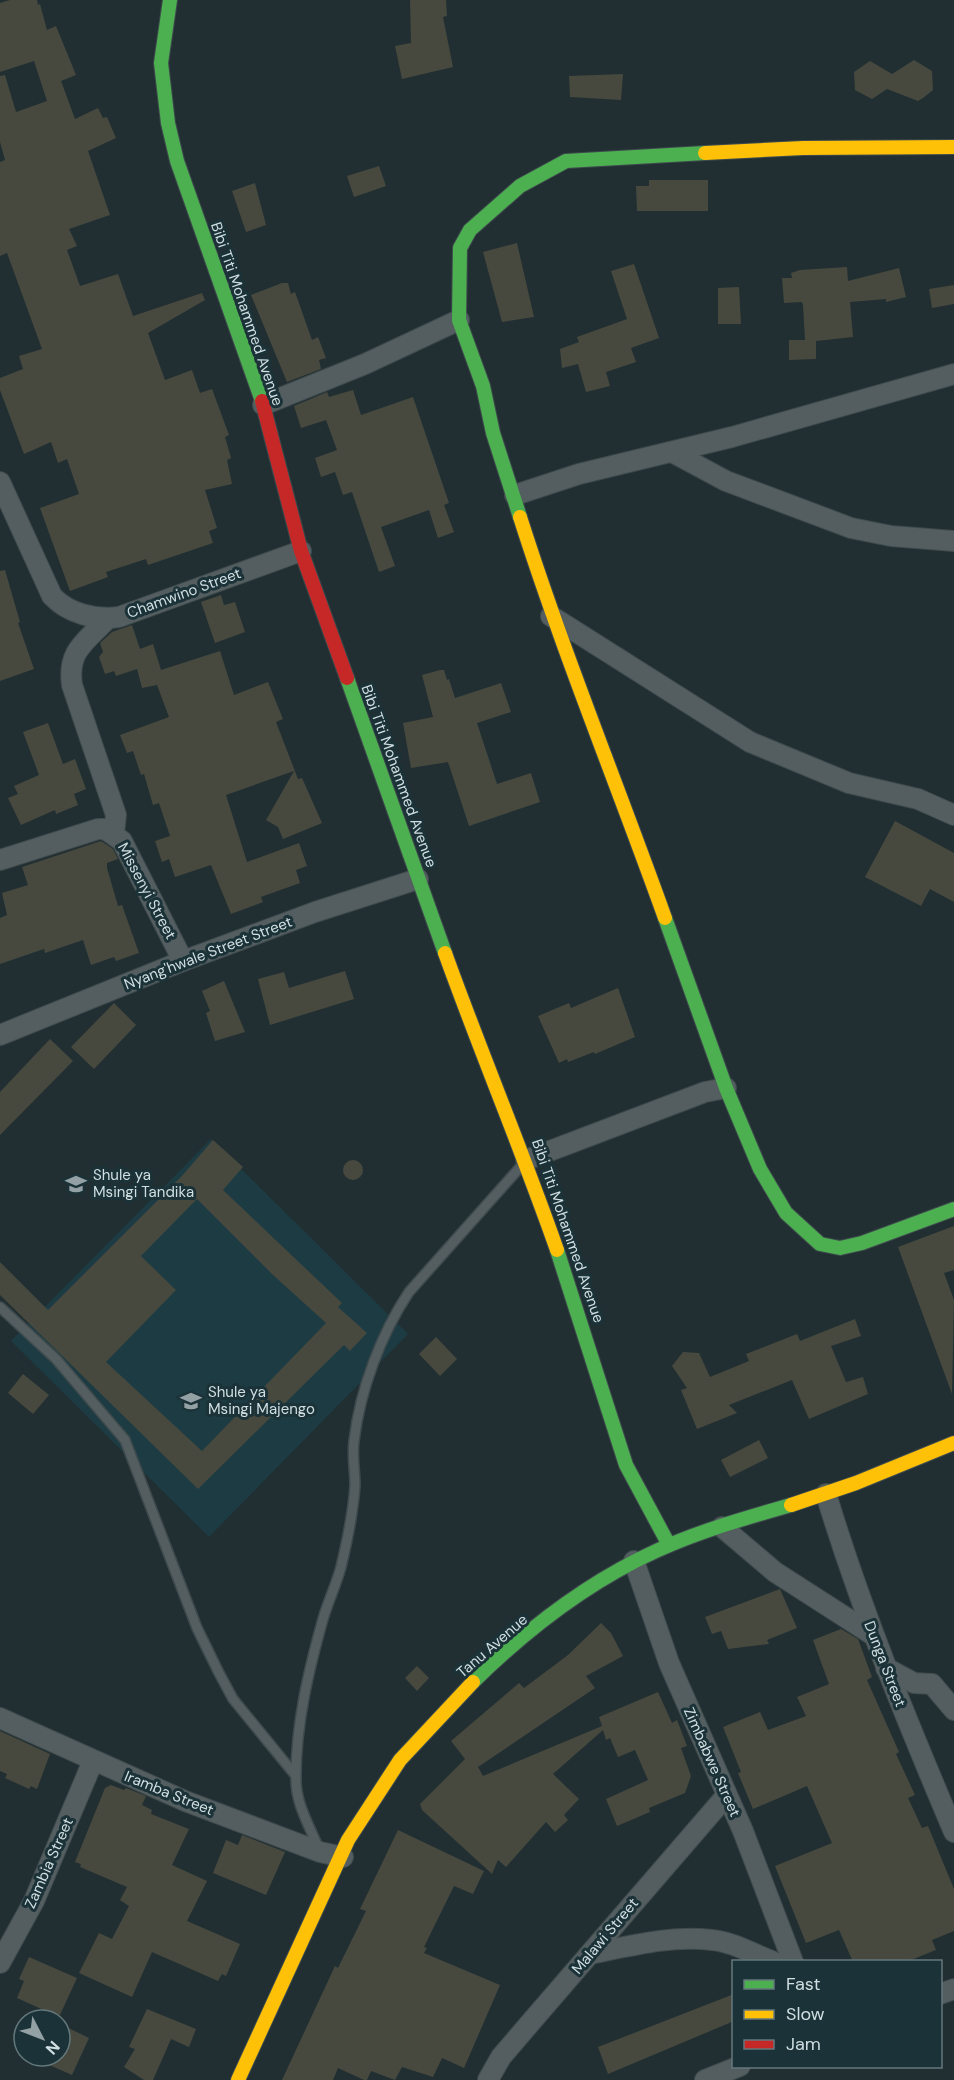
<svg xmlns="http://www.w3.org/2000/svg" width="954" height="2080" font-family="'DM Sans',sans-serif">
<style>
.built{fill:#1c3b42}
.building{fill:#47493f;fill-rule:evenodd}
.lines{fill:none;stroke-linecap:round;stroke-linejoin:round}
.lane-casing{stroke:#3e4a4d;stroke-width:12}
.street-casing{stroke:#3e4a4d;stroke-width:22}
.fast-casing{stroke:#3e4a4d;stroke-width:16}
.slow-casing{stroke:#3e4a4d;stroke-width:16}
.jam-casing{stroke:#3e4a4d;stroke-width:16}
.lane{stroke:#545e60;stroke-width:9}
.street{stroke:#545e60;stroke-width:20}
.fast{stroke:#4caf50;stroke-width:14}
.slow{stroke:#ffc107;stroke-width:14}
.jam{stroke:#c62828;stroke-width:14}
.labels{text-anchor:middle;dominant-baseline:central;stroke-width:6;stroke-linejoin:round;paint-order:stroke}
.street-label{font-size:15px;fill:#d1dfe2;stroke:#1b3338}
.poi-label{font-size:15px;fill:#d1dfe2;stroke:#1b3338;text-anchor:start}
</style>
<rect width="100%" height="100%" fill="#212f32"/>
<polygon class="built" points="211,1139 408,1334 209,1537 11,1341"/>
<g class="building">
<polygon points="10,0 37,0 38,5 40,4 47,30 56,26 76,75 61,81 75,119 98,108 103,118 107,117 116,138 88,151 110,215 69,229 77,246 67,250 80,286 118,274 133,316 202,293 205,300 148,333 165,380 192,370 200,393 212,389 229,435 225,437 231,458 227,460 232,484 205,490 217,528 209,531 213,543 148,565 146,559 106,572 108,577 70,591 40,508 79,494 67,459 58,463 51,442 24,454 0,390 0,378 23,369 19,356 42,349 7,253 0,256 0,162 5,160 0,142 0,76 5,75 16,112 47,101 34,61 0,72 0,3"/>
<polygon points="410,0 446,0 447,16 443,17 453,67 402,79 395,46 411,43"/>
<polygon points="914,60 932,71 933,90 923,98 918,101 887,89 872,99 855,90 854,72 870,61 892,74"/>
<polygon points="623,74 621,100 570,97 569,76"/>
<polygon points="379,166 386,186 354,197 347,176"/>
<polygon points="649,180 708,180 708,211 637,211 636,186 649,186"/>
<polygon points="255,183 266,225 246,232 232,191"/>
<polygon points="517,243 534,317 502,322 483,252"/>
<polygon points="634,264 659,338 631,348 636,362 606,372 610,386 586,392 578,364 562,368 560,349 579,342 577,337 627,319 611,271"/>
<polygon points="847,267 848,281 899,268 906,297 886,302 886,299 850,302 853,337 816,341 816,359 789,360 789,340 805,340 803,305 802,302 784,303 782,278 792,278 791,273 800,270"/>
<polygon points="282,283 288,283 291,294 295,292 312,340 318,337 326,358 319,360 321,369 287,382 251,295"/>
<polygon points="954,285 954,304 932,308 929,289"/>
<polygon points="739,287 741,324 718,324 718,288"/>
<polygon points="353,390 361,415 413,397 449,503 444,505 454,532 438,538 429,510 381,527 395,566 379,572 352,492 343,495 335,472 321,477 315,458 337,450 326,420 301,428 294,406 327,392 329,397"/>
<polygon points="5,570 20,622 18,623 34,669 0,681 0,571"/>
<polygon points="221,595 224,605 235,602 245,632 215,643 201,602"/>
<polygon points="132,625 140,649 153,644 161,670 220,651 234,695 268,682 283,719 276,722 298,779 302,778 322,823 283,839 278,827 266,820 294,771 226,795 247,862 299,843 307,866 296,870 300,883 261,897 263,902 231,914 211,865 175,877 169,859 162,862 155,841 170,836 159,803 153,805 144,774 141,775 133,751 127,753 120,735 169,717 157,685 142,688 137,669 116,676 114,671 105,674 99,657 103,652 100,643 112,632"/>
<polygon points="440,670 444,670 447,680 449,679 455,698 501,683 511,712 477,723 497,784 531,773 540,802 469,826 448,762 411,768 403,723 433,717 422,675"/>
<polygon points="48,723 63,764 75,759 86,789 74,794 78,805 56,814 55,810 21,825 8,798 18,794 14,786 39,775 23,732"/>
<polygon points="895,821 954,853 954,902 930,889 921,906 865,877"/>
<polygon points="101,841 113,849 118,859 107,863 107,868 118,906 122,905 139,953 116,961 114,957 91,965 83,940 45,953 44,949 0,964 0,918 7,915 2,893 28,885 22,867"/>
<polygon points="345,971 354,999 270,1025 258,979 284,972 289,988"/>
<polygon points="224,981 245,1032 215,1041 206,1013 210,1011 202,991"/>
<polygon points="618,988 635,1037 595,1054 594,1052 568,1062 567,1059 559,1063 538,1016 569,1003 571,1008"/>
<polygon points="114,1003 136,1025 94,1069 71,1047"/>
<polygon points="50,1039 73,1061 0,1135 0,1092"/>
<path d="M 213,1140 L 243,1167 L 223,1190 L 342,1303 L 338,1307 L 367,1333 L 350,1351 L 344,1345 L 198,1489 L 0,1295 L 0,1262 L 48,1310 L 181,1177 ZM 197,1199 L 273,1275 L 326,1323 L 202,1451 L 106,1362 L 176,1290 L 141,1256 Z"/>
<circle cx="353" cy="1170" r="10"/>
<polygon points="954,1226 954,1270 944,1273 954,1300 952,1394 898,1247"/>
<polygon points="855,1319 861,1336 831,1346 846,1382 863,1377 868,1394 809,1419 792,1380 729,1405 737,1413 697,1429 681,1390 687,1388 672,1366 683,1352 699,1353 710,1377 749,1361 746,1354 797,1334 800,1341"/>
<polygon points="436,1337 457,1359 440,1376 419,1354"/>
<polygon points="23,1374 49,1395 33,1414 8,1393"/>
<polygon points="759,1440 768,1458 730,1477 721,1460"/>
<polygon points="780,1589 797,1628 767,1640 769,1644 728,1649 721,1631 712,1634 705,1617"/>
<polygon points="601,1623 611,1633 623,1656 586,1676 595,1688 478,1767 483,1776 602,1726 599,1717 658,1692 672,1723 677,1720 687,1746 681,1748 691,1776 685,1793 649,1808 650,1812 617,1826 606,1799 648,1780 635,1750 618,1757 610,1738 606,1740 603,1730 553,1774 579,1799 564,1815 568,1820 555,1832 546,1822 506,1867 498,1860 492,1874 422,1810 420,1804 465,1759 451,1741 519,1683 524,1688 568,1655"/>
<polygon points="841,1629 858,1639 872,1677 867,1680 899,1752 896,1754 915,1795 908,1798 922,1828 928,1826 954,1889 954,1931 932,1940 936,1950 906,1962 853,1962 839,1930 806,1943 775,1866 832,1843 807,1786 753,1809 738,1773 741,1772 723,1727 760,1712 768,1730 806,1716 797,1697 829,1684 813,1640"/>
<polygon points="417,1666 429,1678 417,1691 405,1678"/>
<polygon points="0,1731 50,1754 37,1789 31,1786 29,1789 5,1778 7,1774 0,1771"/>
<polygon points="111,1785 124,1790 126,1788 146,1796 142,1805 152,1810 151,1814 189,1829 172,1865 207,1881 187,1921 240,1944 226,1976 222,1974 218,1981 152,1952 132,1997 79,1973 99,1933 112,1939 129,1906 120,1900 127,1887 80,1867 81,1864 75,1862 105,1788"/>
<polygon points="398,1830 484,1871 473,1894 454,1886 424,1947 427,1948 424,1953 500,1985 464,2068 442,2058 433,2077 402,2067 395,2080 371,2071 367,2080 364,2080 338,2068 333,2080 282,2080 335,1966 338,1968 366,1911 360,1909"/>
<polygon points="242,1835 285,1852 266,1895 213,1873 226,1840 238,1845"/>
<polygon points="29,1957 77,1978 59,2017 17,1998 24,1981 19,1979"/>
<polygon points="734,1994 734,2021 608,2074 598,2047"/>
<polygon points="147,2009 196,2029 189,2047 171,2039 153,2080 144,2080 124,2067 135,2049 129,2047"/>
<polygon points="60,2024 89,2038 72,2075 47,2064 52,2056 60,2056"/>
</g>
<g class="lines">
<defs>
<g id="lane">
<polyline points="0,1307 56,1359 125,1440 197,1628 218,1671 233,1699 296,1776"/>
<path d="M 319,1849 C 309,1825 295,1803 296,1776 C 296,1723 309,1669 323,1619 C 328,1602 336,1585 341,1567 C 347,1542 353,1513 355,1486 C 355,1471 352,1456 354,1441 C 360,1390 381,1334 409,1292 L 523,1164"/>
</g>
<g id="street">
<polyline points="263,405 365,364 459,320"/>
<polyline points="672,452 726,481 851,528 891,536 954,541"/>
<path d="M 0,482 L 52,596 C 69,614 95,620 119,617 L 301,551"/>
<polyline points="515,495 579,474 732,437 954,374"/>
<polyline points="551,616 750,742 849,783 918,799 954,815"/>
<path d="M 108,618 C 86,642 67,650 72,685 L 116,815 L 114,833"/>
<polyline points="0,860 98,829 105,829 122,841 183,961"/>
<polyline points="0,1035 183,961 315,912 418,879"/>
<polyline points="526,1160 705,1092 726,1088"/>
<path d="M 826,1494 C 861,1610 907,1721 954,1832"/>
<polyline points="722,1527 775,1572 873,1635"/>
<polyline points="634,1561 669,1663 743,1831 793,1962"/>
<polyline points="886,1668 914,1683 932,1684 954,1710"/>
<polyline points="0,1718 185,1801 320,1852 343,1857"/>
<path d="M 590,1954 C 630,1946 671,1935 712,1940 C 733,1942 753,1954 774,1962"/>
<polyline points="0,1963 34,1901 93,1761"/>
<polyline points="940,1994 954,1989"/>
<polyline points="488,2080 501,2057 525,2029 726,1796"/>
<polyline points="705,2080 740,2066"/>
</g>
<g id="fast">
<polyline points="170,0 161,63 168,123 177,161 262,401"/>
<polyline points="520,517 493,433 483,386 459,320 460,248 470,230 520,186 566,161 705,153"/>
<polyline points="347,678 445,953"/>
<polyline points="665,918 726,1088 760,1169 786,1213 820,1244 840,1248 862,1243 954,1209"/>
<polyline points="557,1250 626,1465 669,1545"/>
<path d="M 473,1682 C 526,1630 588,1582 656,1551 C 699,1531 746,1518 791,1505"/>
</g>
<g id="slow">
<polyline points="705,153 803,148 954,147"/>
<path d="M 520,517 C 563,652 617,784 665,918"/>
<path d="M 445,953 C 481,1053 522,1150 557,1250"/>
<polyline points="791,1505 856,1483 954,1443"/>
<polyline points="238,2080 348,1840 400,1760 473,1682"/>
</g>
<polyline id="jam" points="262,401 301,551 347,678"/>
</defs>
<use href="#lane" class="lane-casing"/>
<use href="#street" class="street-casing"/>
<use href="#fast" class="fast-casing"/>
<use href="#slow" class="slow-casing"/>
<use href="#jam" class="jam-casing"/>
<use href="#lane" class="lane"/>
<use href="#street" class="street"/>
<use href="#fast" class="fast"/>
<use href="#slow" class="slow"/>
<use href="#jam" class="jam"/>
</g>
<defs>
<symbol id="school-bare" viewBox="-9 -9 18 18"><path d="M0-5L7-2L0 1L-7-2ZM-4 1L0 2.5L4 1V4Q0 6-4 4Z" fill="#93a1a4" stroke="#1b3338" stroke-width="2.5" paint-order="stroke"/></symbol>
</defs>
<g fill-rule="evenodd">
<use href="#school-bare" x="61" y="1169" width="30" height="30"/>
<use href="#school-bare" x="176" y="1386" width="30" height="30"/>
</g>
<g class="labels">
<g class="street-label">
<text transform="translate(247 314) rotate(71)">Bibi Titi Mohammed Avenue</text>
<text transform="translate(184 593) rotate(-20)">Chamwino Street</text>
<text transform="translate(399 776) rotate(70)">Bibi Titi Mohammed Avenue</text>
<text transform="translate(147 891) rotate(62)">Missenyi Street</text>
<text transform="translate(208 953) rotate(-21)">Nyang'hwale Street Street</text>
<text transform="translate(568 1231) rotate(71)">Bibi Titi Mohammed Avenue</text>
<text transform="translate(492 1646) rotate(-41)">Tanu Avenue</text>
<text transform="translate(885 1664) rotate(69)">Dunga Street</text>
<text transform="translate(712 1762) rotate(66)">Zimbabwe Street</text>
<text transform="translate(169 1793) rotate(22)">Iramba Street</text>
<text transform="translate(49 1863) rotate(-66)">Zambia Street</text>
<text transform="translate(605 1936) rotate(-50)">Malawi Street</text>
</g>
<g class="poi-label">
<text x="93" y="1175">Shule ya<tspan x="93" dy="17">Msingi Tandika</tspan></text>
<text x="208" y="1392">Shule ya<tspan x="208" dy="17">Msingi Majengo</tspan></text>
</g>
</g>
<rect x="732" y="1960" width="210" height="108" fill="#1b3338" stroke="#64787c" stroke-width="1.5"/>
<rect x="744" y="1980" width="30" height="9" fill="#4caf50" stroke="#64787c" stroke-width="1.5"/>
<text x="786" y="1990" font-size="18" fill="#d1dfe2">Fast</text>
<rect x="744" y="2010" width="30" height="9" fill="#ffc107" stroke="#64787c" stroke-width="1.5"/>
<text x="786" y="2020" font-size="18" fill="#d1dfe2">Slow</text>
<rect x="744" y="2040" width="30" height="9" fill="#c62828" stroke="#64787c" stroke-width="1.5"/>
<text x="786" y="2050" font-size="18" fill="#d1dfe2">Jam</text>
<g transform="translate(42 2038) rotate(132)"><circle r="28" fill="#1b3338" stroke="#64787c" stroke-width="1.5"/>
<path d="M0-4.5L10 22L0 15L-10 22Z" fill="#93a1a4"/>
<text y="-9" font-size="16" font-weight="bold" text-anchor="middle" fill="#d1dfe2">N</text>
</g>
</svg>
